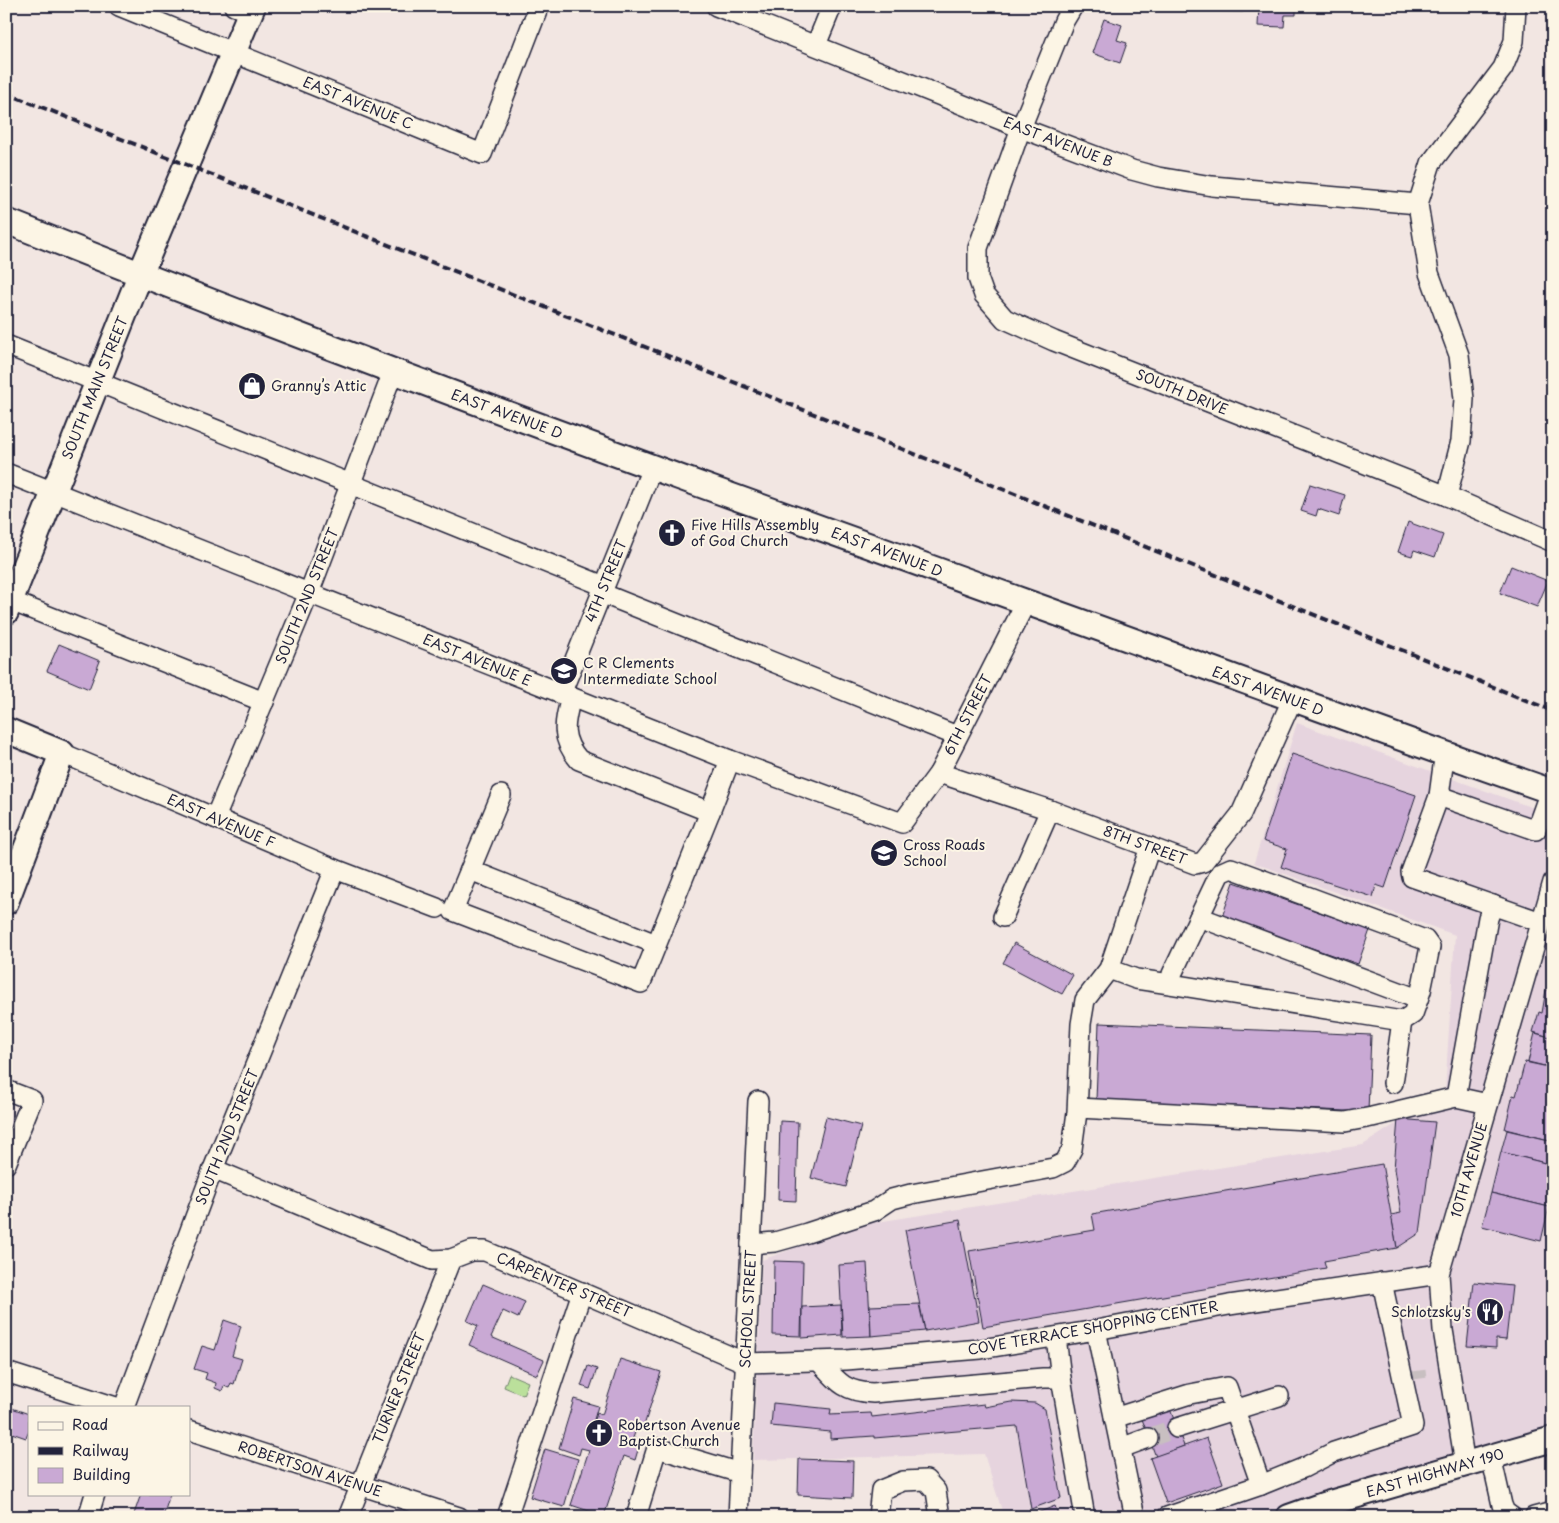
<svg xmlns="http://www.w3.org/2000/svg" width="1559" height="1523" font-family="'Playpen Sans',sans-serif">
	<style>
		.built { fill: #e6d4de }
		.green { fill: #bbe09b; stroke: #6e816b }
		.building { fill: #c9a9d4; stroke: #22223b }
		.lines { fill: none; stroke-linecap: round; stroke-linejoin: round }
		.minor-tunnel { stroke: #c8bfc1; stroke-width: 19; stroke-dasharray: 19 9; stroke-linecap: butt }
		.minor-casing { stroke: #22223b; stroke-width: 22 }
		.major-casing { stroke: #22223b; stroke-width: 28 }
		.minor { stroke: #fcf5e5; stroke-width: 19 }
		.major { stroke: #fcf5e5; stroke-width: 24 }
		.rail { stroke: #22223b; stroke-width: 4; stroke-dasharray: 8 4; stroke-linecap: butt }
		.labels { text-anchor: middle; stroke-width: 4; stroke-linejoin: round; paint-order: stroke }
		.street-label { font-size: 14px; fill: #22223b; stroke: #fcf5e5 }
		.poi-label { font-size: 14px; fill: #22223b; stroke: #fcf5e5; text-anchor: start }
	</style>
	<rect width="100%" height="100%" fill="#f2e6e2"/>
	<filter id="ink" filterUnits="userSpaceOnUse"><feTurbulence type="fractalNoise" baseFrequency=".02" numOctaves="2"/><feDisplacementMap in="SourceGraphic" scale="10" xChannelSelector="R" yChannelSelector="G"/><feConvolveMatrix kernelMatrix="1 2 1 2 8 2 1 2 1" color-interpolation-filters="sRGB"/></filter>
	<g filter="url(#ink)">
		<path class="built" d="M1297,723L1553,815V1428L1258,1517H1004L984,1454L753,1460L762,1260L858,1225L1363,1145L1445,1092L1455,935L1254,863Z"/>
		<path class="green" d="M509,1374L528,1382L523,1395L504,1387Z"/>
		<g class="building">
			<path d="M1201,6H1243V12L1201,11Z"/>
			<path d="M1259,6H1296V15H1285L1284,27L1258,26Z"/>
			<path d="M1104,19L1122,25L1117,40L1127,43L1120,63L1092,53Z"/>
			<path d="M1310,484L1345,495L1339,516L1318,509L1316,516L1301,511Z"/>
			<path d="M1408,522L1443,535L1435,557L1414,550L1412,556L1398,552Z"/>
			<path d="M1511,566L1548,581L1537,607L1500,593Z"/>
			<path d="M59,644L100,661L89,689L47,671Z"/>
			<path d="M1292,754L1416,795L1385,888L1376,885L1373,897L1281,867L1287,849L1263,841Z"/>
			<path d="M1234,882L1370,930L1358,964L1222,917Z"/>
			<path d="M1014,943L1073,975L1062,994L1003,963Z"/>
			<path d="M1553,974V1038L1533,1032L1539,1012L1542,1013L1546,990H1549Z"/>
			<path d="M1099,1023L1371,1035L1368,1112L1096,1100Z"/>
			<path d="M1535,1033L1553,1038V1068L1528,1062Z"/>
			<path d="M1525,1062L1553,1068V1141L1505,1129L1513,1095L1516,1096Z"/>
			<path d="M826,1117L861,1126L846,1187L811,1178Z"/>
			<path d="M1398,1119L1435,1122L1420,1233L1397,1248L1391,1215L1401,1213L1394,1169Z"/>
			<path d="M780,1121L798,1122L796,1201L778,1200Z"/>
			<path d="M1507,1130L1553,1141V1165L1501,1152Z"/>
			<path d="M1501,1152L1553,1165V1194L1549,1207L1491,1193Z"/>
			<path d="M1382,1164L1397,1248L1324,1261L1326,1268L983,1327L969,1251L1095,1230L1092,1214Z"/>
			<path d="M1491,1193L1549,1207L1541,1241L1482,1226Z"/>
			<path d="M960,1220L979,1321L925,1331L905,1230Z"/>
			<path d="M774,1261L803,1262L801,1336L773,1335Z"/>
			<path d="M867,1263L871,1336L843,1337L839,1265Z"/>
			<path d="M1474,1282L1512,1286L1506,1340L1496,1339V1348L1467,1346Z"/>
			<path d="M483,1284L525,1302L518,1318L503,1311L491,1337L544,1360L537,1375L469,1345L478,1326L467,1321Z"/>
			<path d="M919,1304L925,1331L871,1336L870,1306Z"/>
			<path d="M841,1305L842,1335L802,1338V1307Z"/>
			<path d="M224,1320L241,1326L232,1356L242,1359L234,1384L231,1383L229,1388L224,1386L222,1391L215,1388L216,1383L205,1379L207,1373L194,1369L202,1346L215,1350Z"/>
			<path d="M620,1359L661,1372L643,1429L637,1427L633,1438L641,1440L635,1460L624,1456L604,1516L571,1505L589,1450L581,1448L579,1455L559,1448L574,1399L598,1406L593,1423H594L597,1413L602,1415Z"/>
			<path d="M588,1366L597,1369L590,1389L581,1386Z"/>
			<path d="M1011,1402L1035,1403L1045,1409L1061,1498L1031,1509L1017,1426L874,1438V1436L830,1439V1432L771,1426L773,1403L831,1409L830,1415L871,1413L872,1417L984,1404L985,1407Z"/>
			<path d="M6,1406L29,1414V1431L26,1438L6,1431Z"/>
			<path d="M1170,1409L1184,1446L1156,1457L1142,1419Z"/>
			<path d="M1207,1438L1223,1483L1166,1503L1150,1458Z"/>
			<path d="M545,1449L578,1459L564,1507L530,1497Z"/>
			<path d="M799,1459L853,1461L852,1498L798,1495Z"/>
			<path d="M141,1494H170L163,1517H141L134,1514Z"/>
			<path d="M1055,1506L1059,1517H1027Z"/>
		</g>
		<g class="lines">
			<g class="minor-tunnel">
				<path d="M1416,1371L1417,1379"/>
				<path d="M1148,1438L1177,1428"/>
			</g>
			<g class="minor-casing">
				<g id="minor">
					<path d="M119,6L482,154L539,6"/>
					<path d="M234,6L251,12"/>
					<path d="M716,6L1021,128L1132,170L1158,177L1212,186L1418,204"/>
					<path d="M1073,6L1064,21L1021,128L978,248V278L984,295L1005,319L1054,341L1447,496L1553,542"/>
					<path d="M816,45L832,6"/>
					<path d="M6,345L604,586"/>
					<path d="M6,473L730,760L902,823L939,773L1026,602"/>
					<path d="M1447,496L1461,441L1464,399L1459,355L1429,273L1418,204L1431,163L1503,68L1514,41L1516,6"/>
					<path d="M601,593L957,736"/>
					<path d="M6,599L264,702"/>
					<path d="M561,694L652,468"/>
					<path d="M571,697C564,724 560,738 579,760L710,812L730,760"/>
					<path d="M62,753L335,869L437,908"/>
					<path d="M1446,755L1443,766L1439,796L1411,872L1412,877L1541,922"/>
					<path d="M939,773L1050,810L1195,864L1203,862L1241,814L1292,700"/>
					<path d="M501,795L453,911L641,983L710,812"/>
					<path d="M1439,796L1536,830L1550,791"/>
					<path d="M215,818L309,593L393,372"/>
					<path d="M470,870L656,944"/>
					<path d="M1003,917L1050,810"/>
					<path d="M1199,917L1418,999"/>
					<path d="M1109,969L1136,979L1170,984L1402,1021L1413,1014L1421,991L1430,947L1425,940L1231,868L1220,873L1172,974L1170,984"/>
					<path d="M1393,1083L1402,1021"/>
					<path d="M6,1090L32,1100L6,1164"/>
					<path d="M1488,1104L1456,1097L1488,918L1493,905"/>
					<path d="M1078,1108L1345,1122L1372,1117L1456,1097"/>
					<path d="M213,1169L432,1260L451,1259L472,1251H485L746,1363L846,1360L981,1349L1096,1330L1229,1305L1439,1274"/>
					<path d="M751,1244L775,1242L807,1233L874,1211L892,1199L911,1194L1053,1168L1065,1162L1072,1149L1077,1112L1081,1024L1085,1000L1109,969L1150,847"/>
					<path d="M1096,1330L1135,1517"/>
					<path d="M1056,1337L1061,1378"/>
					<path d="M819,1361C837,1381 844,1392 873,1393L1043,1378H1061L1085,1517"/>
					<path d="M6,1372L116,1407"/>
					<path d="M124,1407L213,1169L335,869"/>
					<path d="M1114,1418L1190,1394L1227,1387L1261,1485"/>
					<path d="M1177,1428L1279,1396"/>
					<path d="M189,1430L459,1517"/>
					<path d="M1121,1448L1148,1438"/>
					<path d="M1491,1456L1502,1505L1505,1512L1512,1517"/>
					<path d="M1465,1464L1443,1330L1439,1274L1553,882"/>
					<path d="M88,1517L95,1494"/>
					<path d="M348,1517L451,1259"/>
					<path d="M507,1517L582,1292"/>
					<path d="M636,1517L657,1448L740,1473"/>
					<path d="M738,1517L758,1101"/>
					<path d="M878,1517L881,1490L903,1481L926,1480L936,1491L940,1517"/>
					<path d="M1167,1517L1261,1485L1303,1468L1334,1452L1413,1426L1382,1282"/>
					<path d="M1534,1517L1553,1512"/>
				</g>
			</g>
			<g class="major-casing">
				<g id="major">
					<path d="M6,221C219,306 433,387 649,466C773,512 898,555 1023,601C1200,664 1375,730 1553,792"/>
					<path d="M6,612L140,275L253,6"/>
					<path d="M6,730L62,753L6,902"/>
					<path d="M1289,1517L1323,1505L1553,1439"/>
				</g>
			</g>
			<use href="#minor" class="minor"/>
			<use href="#major" class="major"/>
			<path class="rail" d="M6,93L965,474L1553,711"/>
		</g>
	</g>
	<defs>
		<g id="shop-disc" transform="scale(1.4375)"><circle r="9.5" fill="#22223b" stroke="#fcf5e5"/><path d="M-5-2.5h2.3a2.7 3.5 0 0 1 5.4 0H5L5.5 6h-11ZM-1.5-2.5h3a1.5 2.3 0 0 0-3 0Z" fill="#fff"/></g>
		<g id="church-disc" transform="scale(1.4375)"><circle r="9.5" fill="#22223b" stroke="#fcf5e5"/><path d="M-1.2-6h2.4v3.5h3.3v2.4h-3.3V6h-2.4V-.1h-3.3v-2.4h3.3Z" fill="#fff"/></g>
		<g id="school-disc" transform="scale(1.4375)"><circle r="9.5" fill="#22223b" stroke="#fcf5e5"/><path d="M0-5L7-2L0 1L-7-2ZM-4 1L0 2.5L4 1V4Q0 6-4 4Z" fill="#fff"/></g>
		<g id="restaurant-disc" transform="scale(1.4375)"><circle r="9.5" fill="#22223b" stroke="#fcf5e5"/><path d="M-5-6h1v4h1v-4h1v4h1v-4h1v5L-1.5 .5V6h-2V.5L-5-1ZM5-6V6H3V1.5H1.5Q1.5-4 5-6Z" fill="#fff"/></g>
	</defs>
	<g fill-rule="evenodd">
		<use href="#shop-disc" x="252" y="386"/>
		<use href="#church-disc" x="672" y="533"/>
		<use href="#school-disc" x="564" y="671"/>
		<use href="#school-disc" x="884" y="853"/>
		<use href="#restaurant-disc" x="1490" y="1312"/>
		<use href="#church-disc" x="599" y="1433"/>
	</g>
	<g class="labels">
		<g class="street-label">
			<text transform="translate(358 103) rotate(22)" y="5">EAST AVENUE C</text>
			<text transform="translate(1058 142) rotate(21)" y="5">EAST AVENUE B</text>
			<text transform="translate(95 388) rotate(-68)" y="5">SOUTH MAIN STREET</text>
			<text transform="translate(1182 392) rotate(22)" y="5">SOUTH DRIVE</text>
			<text transform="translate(507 414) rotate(20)" y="5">EAST AVENUE D</text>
			<text transform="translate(887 552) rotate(20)" y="5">EAST AVENUE D</text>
			<text transform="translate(606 581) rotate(-68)" y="5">4TH STREET</text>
			<text transform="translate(307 596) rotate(-68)" y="5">SOUTH 2ND STREET</text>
			<text transform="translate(477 660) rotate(22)" y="5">EAST AVENUE E</text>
			<text transform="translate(1268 691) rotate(20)" y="5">EAST AVENUE D</text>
			<text transform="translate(968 715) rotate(-63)" y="5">6TH STREET</text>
			<text transform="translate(221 821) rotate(23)" y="5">EAST AVENUE F</text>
			<text transform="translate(1145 845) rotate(20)" y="5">8TH STREET</text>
			<text transform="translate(227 1137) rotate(-68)" y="5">SOUTH 2ND STREET</text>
			<text transform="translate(1469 1170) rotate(-74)" y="5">10TH AVENUE</text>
			<text transform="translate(564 1285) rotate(23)" y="5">CARPENTER STREET</text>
			<text transform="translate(748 1309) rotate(-87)" y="5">SCHOOL STREET</text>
			<text transform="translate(1093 1328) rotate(-10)" y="5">COVE TERRACE SHOPPING CENTER</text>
			<text transform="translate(399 1388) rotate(-68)" y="5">TURNER STREET</text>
			<text transform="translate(310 1469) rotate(18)" y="5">ROBERTSON AVENUE</text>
			<text transform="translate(1435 1473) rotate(-16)" y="5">EAST HIGHWAY 190</text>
		</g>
		<g class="poi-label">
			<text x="271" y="391">Granny’s Attic</text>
			<text x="691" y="530">Five Hills Assembly<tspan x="691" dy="16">of God Church</tspan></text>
			<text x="583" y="668">C R Clements<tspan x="583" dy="16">Intermediate School</tspan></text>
			<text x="903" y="850">Cross Roads<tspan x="903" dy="16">School</tspan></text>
			<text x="1471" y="1317" text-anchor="end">Schlotzsky's</text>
			<text x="618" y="1430">Robertson Avenue<tspan x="618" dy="16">Baptist Church</tspan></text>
		</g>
	</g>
	<rect width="1559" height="1523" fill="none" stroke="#fcf5e5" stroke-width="25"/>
	<rect x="12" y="12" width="1534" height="1498" fill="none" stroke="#22223b" stroke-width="2" filter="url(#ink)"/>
	<rect x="28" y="1406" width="162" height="90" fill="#fcf5e5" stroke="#a5a1a1"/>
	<rect x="38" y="1422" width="25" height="8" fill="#fcf5e5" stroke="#a5a1a1"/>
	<text x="72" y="1430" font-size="15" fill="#22223b">Road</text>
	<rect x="38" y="1447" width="25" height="8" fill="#22223b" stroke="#a5a1a1"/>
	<text x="72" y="1456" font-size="15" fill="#22223b">Railway</text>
	<rect x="38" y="1468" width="25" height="15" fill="#c9a9d4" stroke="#a5a1a1"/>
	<text x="72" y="1480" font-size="15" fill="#22223b">Building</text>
</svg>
